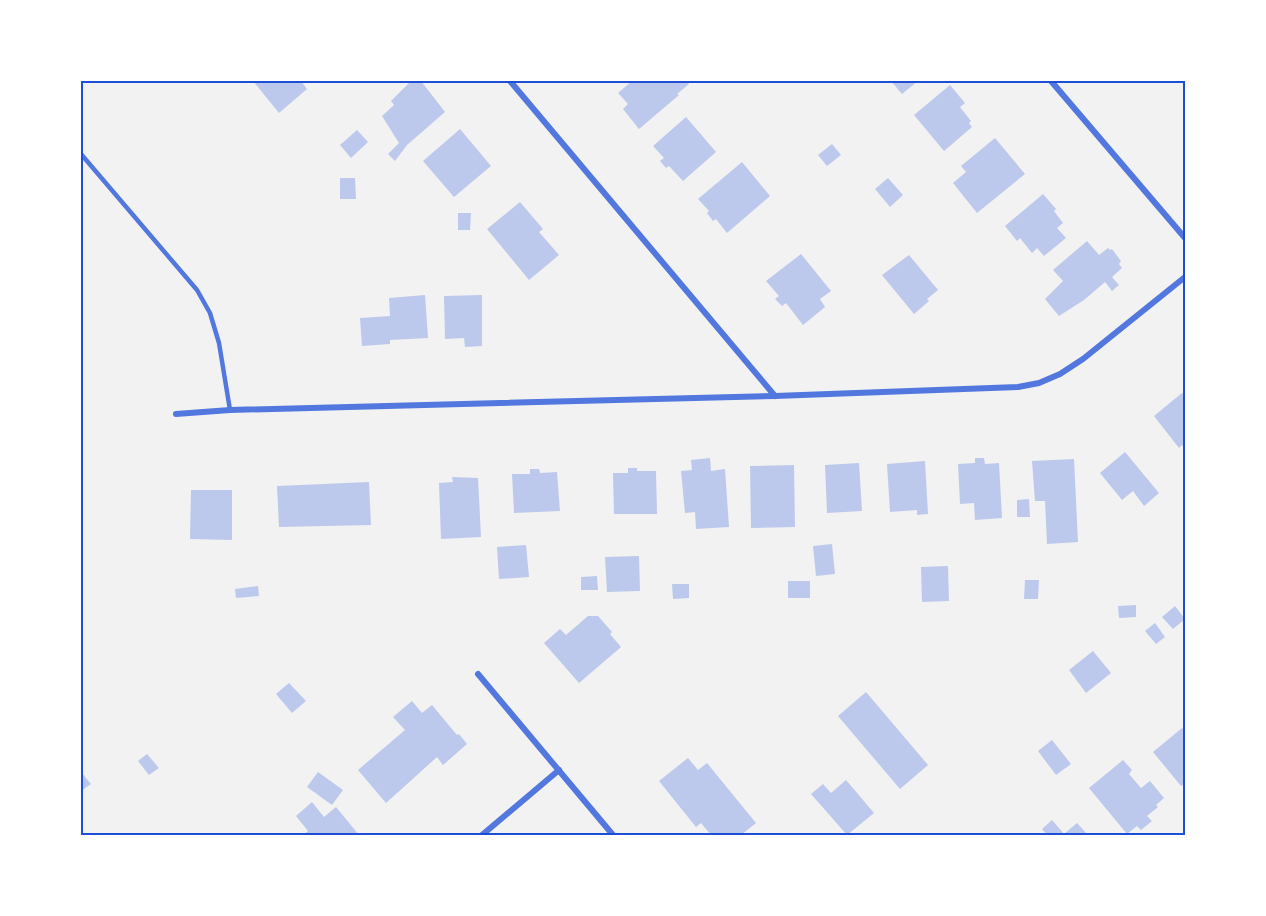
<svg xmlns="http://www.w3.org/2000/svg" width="1266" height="916" font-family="'Alegreya Sans',sans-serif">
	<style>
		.building { fill: #bdc9ec }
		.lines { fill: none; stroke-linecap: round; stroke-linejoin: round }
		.service { stroke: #5277de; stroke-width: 4.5 }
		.minor { stroke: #5277de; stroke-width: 6 }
		.neatline { fill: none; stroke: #1d4ed8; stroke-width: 2 }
	</style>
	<rect width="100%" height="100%" fill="#f2f2f2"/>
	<g class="building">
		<path d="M253,81H301L307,89L279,113Z"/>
		<path d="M411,81H421L445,112L407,145L395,161L388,154L399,143L382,116L394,105L391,101Z"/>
		<path d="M632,81H687L689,84L677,94L679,95L639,129L623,109L628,104L618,93Z"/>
		<path d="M891,81H918L902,94Z"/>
		<path d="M950,85L965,103L960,107L971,121L969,123L972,127L944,151L914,115Z"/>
		<path d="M686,117L716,152L683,181L669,166L666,168L660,161L664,158L653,146Z"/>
		<path d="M460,129L491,166L454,197L423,161Z"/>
		<path d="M357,130L368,142L351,158L340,145Z"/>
		<path d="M995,138L1025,174L977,213L953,183L966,172L961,166Z"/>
		<path d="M832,144L841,155L827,166L818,155Z"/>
		<path d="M742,162L770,196L727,233L716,219L713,221L707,213L709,211L698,199Z"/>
		<path d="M340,178H355L356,199H340Z"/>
		<path d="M888,178L903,195L890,207L875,189Z"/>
		<path d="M1043,194L1056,209L1054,211L1063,223L1057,228L1066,238L1044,256L1037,248L1032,253L1020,238L1017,241L1005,226Z"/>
		<path d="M520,202L543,229L539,232L559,255L529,280L487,229Z"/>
		<path d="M458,213H471L470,230H458Z"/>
		<path d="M1087,241L1099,255L1108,248L1110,250L1112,249L1121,261L1119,264L1122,268L1112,277L1119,285L1112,291L1105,282L1084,300L1059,316L1045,299L1063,281L1053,270Z"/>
		<path d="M801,254L831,291L820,299L825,307L803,325L786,303L782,306L775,299L779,296L766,281Z"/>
		<path d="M909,255L938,290L927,299L929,301L914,314L882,275Z"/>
		<path d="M425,295L428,338L390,340V344L362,346L360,318L390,316L389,298Z"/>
		<path d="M482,295V346L465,347L464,338L445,339L444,296Z"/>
		<path d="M1182,393L1185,396V449L1182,445L1179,448L1154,416Z"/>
		<path d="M1125,452L1159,493L1144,506L1133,491L1122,500L1100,473Z"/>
		<path d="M710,458L711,471L725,469L729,527L696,529L695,512L685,513L681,471L692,470L691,460Z"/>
		<path d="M975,458H984L985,464L999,463L1002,518L975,520L974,503L960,504L958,464L975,463Z"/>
		<path d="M1074,459L1078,542L1047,544L1045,501H1035L1032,461Z"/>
		<path d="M925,461L928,514L917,515V510L890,512L887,464Z"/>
		<path d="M859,463L862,511L827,513L825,465Z"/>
		<path d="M794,465L795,527L751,528L750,466Z"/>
		<path d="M628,468H637V471H656L657,514H614L613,473H628Z"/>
		<path d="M530,469H539L540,473L557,472L560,511L514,513L512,474H530Z"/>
		<path d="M452,477L478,478L481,537L441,539L439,483L453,482Z"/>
		<path d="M369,482L371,525L279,527L277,486Z"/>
		<path d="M191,490H232V540L190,539Z"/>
		<path d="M1029,499L1030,517H1017V500Z"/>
		<path d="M832,544L835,574L816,576L813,546Z"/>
		<path d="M526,545L529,577L499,579L497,547Z"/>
		<path d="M639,556L640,591L607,592L605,557Z"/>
		<path d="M948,566L949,601L922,602L921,567Z"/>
		<path d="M597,576L598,590H581V577Z"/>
		<path d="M1025,580H1039L1038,599H1024Z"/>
		<rect x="788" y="581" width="22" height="17"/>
		<path d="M672,584H689V598L673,599Z"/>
		<path d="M258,586L259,596L236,598L235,589Z"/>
		<path d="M1136,605V617L1119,618L1118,606Z"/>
		<path d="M1175,606L1185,619L1173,629L1162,617Z"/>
		<path d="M588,616H598L612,632L610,634L621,647L579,683L544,643L560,629L566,635Z"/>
		<path d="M1155,623L1165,637L1156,644L1145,631Z"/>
		<path d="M1093,651L1111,673L1086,693L1069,670Z"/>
		<path d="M289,683L306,701L292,713L276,694Z"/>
		<path d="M866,692L928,765L900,789L838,716Z"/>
		<path d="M412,701L422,713L432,705L457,735L459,734L467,744L443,765L437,757L386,803L358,770L405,730L393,717Z"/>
		<path d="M1182,728L1185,731V784L1181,786L1153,752Z"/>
		<path d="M1052,740L1071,764L1056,775L1038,751Z"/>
		<path d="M147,754L159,768L149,775L138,761Z"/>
		<path d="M688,758L698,770L707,763L756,823L741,835H711L701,823L696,827L659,781Z"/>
		<path d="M1123,760L1132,770L1129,774L1141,788L1150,781L1164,798L1156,805L1158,807L1147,816L1152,821L1141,830L1137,826L1127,834L1089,788Z"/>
		<path d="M81,772L91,784L81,791Z"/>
		<path d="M318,772L343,790L332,805L307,787Z"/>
		<path d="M846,780L874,813L847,835L811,794L823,784L831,793Z"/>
		<path d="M312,802L324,817L336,807L359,835H303L308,831L296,816Z"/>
		<path d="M1052,820L1064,834L1077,823L1088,835H1047L1042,829Z"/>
	</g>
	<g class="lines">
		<path class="service" d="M81,154L197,290L210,313L219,343L230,410"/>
		<g class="minor">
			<path d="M510,81L775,396"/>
			<path d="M1051,81L1185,238"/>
			<path d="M176,414L230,410L775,396L1018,387L1039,383L1060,374L1083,359L1185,277"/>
			<path d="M478,674L613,835"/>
			<path d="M482,835L559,770"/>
		</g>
	</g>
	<rect width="1266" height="916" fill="none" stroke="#ffffff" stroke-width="165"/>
	<rect x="82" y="82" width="1102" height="752" class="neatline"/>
</svg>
